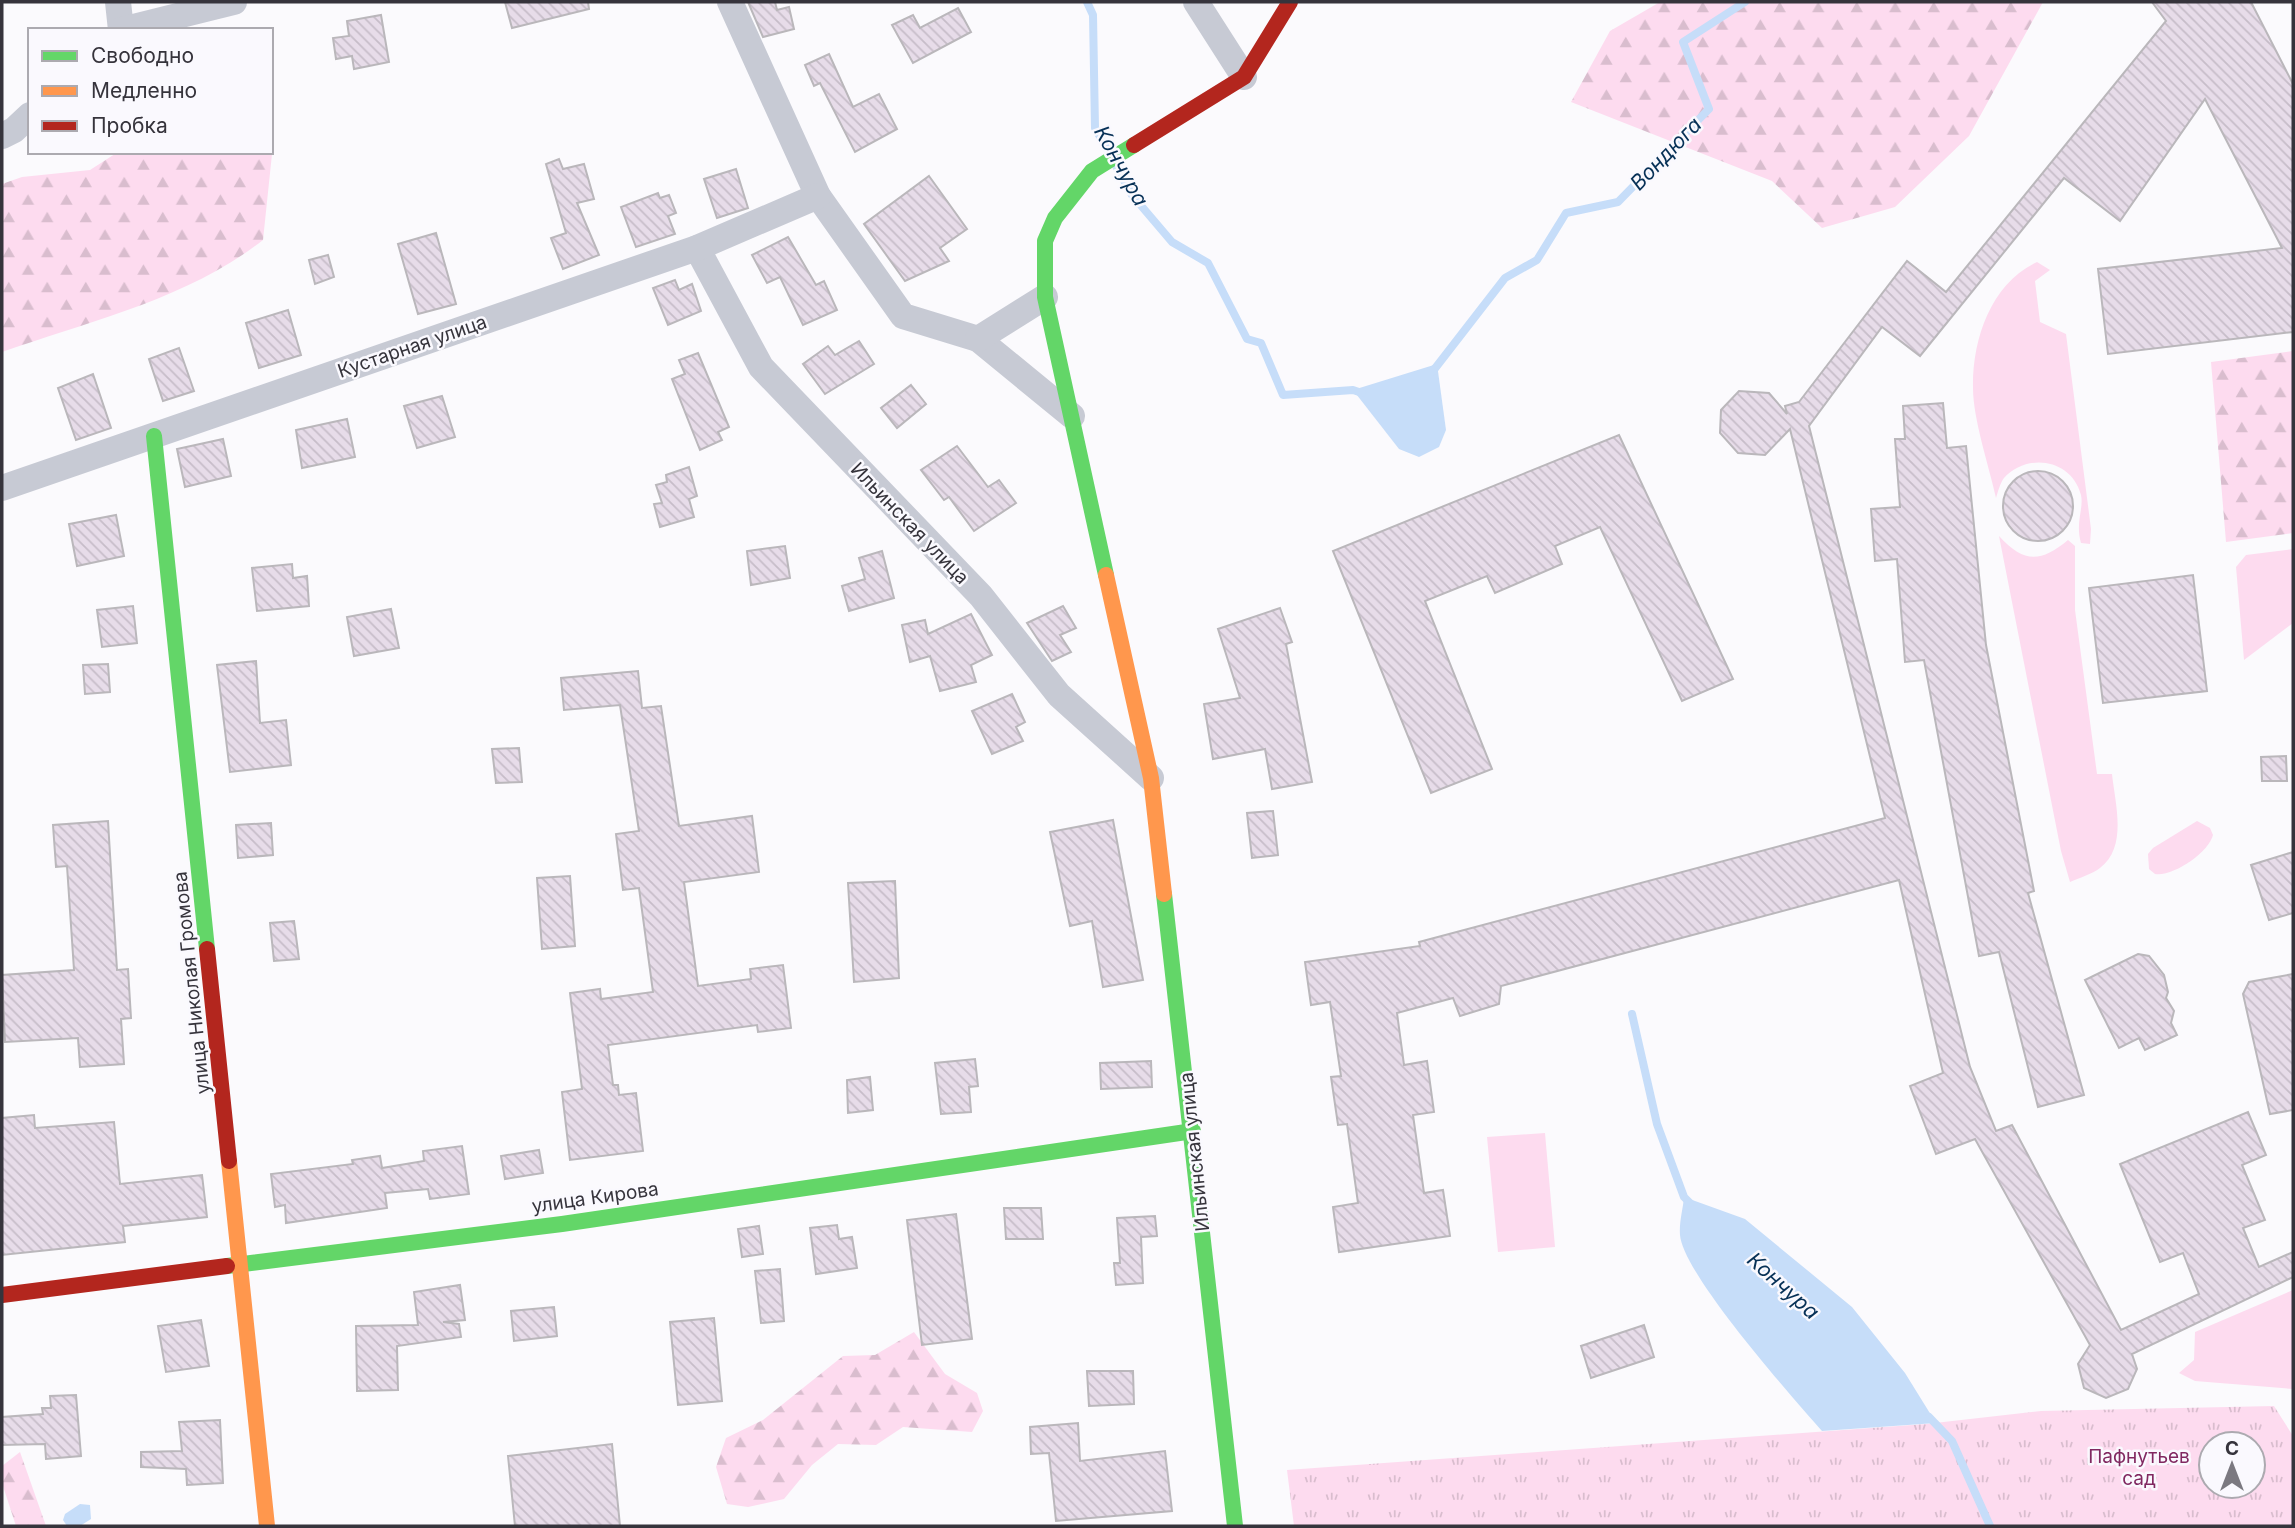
<svg xmlns="http://www.w3.org/2000/svg" width="2295" height="1528" font-family="Inter,sans-serif">
	<style>
		.green { fill: #fddbef }
		.forest { fill: url(#forest-firs) }
		.park { fill: url(#park-tufts); fill-rule: evenodd }
		.water { fill: #c6ddf9 }
		.lines { fill: none; stroke-linecap: round; stroke-linejoin: round }
		.stream { stroke: #c6ddf9; stroke-width: 8 }
		.building { fill: url(#building-back-hatch); stroke: #bab7bb; stroke-width: 2 }
		.street { stroke: #c7cad4; stroke-width: 26 }
		.fast { stroke: #63d668; stroke-width: 16 }
		.slow { stroke: #ff974d; stroke-width: 16 }
		.jam { stroke: #b3261e; stroke-width: 16 }
		.labels { text-anchor: middle; stroke-width: 5; stroke-linejoin: round; paint-order: stroke }
		.street-label { font-size: 19px; fill: #36343c; stroke: #faf9fe }
		.park-label { font-size: 19px; fill: #812961; stroke: #faf9fe }
		.water-label { font-size: 21px; font-style: italic; fill: #073157; stroke: #faf9fe }
	</style>
	<defs>
		<pattern id="forest-firs" width="22" height="20" patternUnits="userSpaceOnUse" patternTransform="scale(1.75)"><rect width="22" height="20" fill="#fddbef"/><path d="M5 1l3.5 6h-7zM16 11l3.5 6h-7z" fill="#d9bdce"/></pattern>
		<pattern id="park-tufts" width="24" height="20" patternUnits="userSpaceOnUse" patternTransform="scale(1.75)"><rect width="24" height="20" fill="#fddbef"/><path d="M3 7l-1-3M5 7V3M7 7l1-3M15 17l-1-3M17 17v-4M19 17l1-3" fill="none" stroke="#d9bdce"/></pattern>
		<pattern id="building-back-hatch" width="6" height="6" patternUnits="userSpaceOnUse" patternTransform="scale(1.75)"><rect width="6" height="6" fill="#e7dce9"/><path d="M-1 5l2 2M0 0l6 6M5-1l2 2" fill="none" stroke="#c7bdc9"/></pattern>
	</defs>
	<rect width="100%" height="100%" fill="#fbfafd"/>
	<g class="green">
		<path d="M2037,262L2050,270L2035,281L2040,322L2066,334L2091,529L2090,544L2081,543C2075,522 2084,509 2081,495C2072,459 2027,452 2004,478C2000,483 1998,492 1996,498C1989,466 1973,419 1973,388C1972,340 1991,283 2037,262Z"/>
		<path d="M1999,536C2024,563 2040,563 2068,540L2075,546V610L2097,774H2112C2115,803 2128,847 2100,868C2092,874 2079,878 2070,882L2061,851Z"/>
		<path d="M2293,549V623L2244,660L2236,567L2246,555Z"/>
		<path d="M2197,821L2210,828L2213,835C2209,852 2173,877 2155,874L2149,869L2148,854L2153,848Z"/>
		<path d="M1545,1133L1555,1247L1498,1252L1487,1137Z"/>
		<path d="M2293,1290V1389L2195,1381L2179,1373L2194,1360L2195,1332Z"/>
	</g>
	<g class="forest">
		<path d="M1660,2H2043L1969,136L1895,207L1822,228L1772,181L1571,102L1610,31Z"/>
		<path d="M274,135L263,240C188,299 90,321 2,352V184L22,177L90,170L118,152H271V136Z"/>
		<path d="M2293,351V533L2226,542L2211,362Z"/>
		<path d="M914,1332L945,1374L977,1393L983,1411L972,1432L903,1427L876,1445L838,1444L812,1465L784,1499L748,1507L727,1504L716,1467L726,1438L763,1420L843,1356L875,1355Z"/>
		<path d="M20,1452L46,1526H16L2,1483V1466Z"/>
	</g>
	<path class="park" d="M2274,1406L2293,1436V1526H1294L1287,1470L1926,1424L2041,1411ZM2211,1444H2253V1486H2211Z"/>
	<g class="water">
		<path d="M1437,364L1446,430L1439,447L1419,457L1399,449L1353,390Z"/>
		<path d="M1684,1197L1745,1219L1852,1307L1905,1373L1936,1423L1822,1431C1792,1397 1683,1274 1680,1235C1679,1222 1683,1209 1684,1197Z"/>
		<path d="M80,1504L90,1505L91,1519L80,1526H67L63,1520L65,1514Z"/>
	</g>
	<g class="lines">
		<g class="stream">
			<path d="M1087,2L1093,15L1095,128L1107,149"/>
			<path d="M1116,166L1132,195L1172,242L1208,263L1247,339L1261,343L1283,395L1353,390L1362,393"/>
			<path d="M1433,371L1505,278L1537,260L1566,213L1618,202L1709,109L1683,42L1745,2"/>
			<path d="M1632,1014L1657,1124L1684,1197L1690,1203"/>
			<path d="M1929,1417L1952,1441L1990,1526"/>
		</g>
	</g>
	<g class="building">
		<path d="M505,2H588L589,9L512,28Z"/>
		<path d="M748,2H775L777,10L789,7L794,29L763,37Z"/>
		<path d="M2152,2H2251L2293,84V332L2108,354L2098,269L2282,248L2205,99L2120,221L2064,178L1920,356L1882,327L1809,426L1970,1067L1996,1131L2012,1125L2121,1330L2199,1294L2183,1253L2160,1262L2120,1164L2248,1112L2266,1155L2242,1165L2265,1220L2243,1228L2259,1267L2293,1252V1277L2132,1354L2137,1369L2128,1389L2106,1398L2084,1388L2078,1364L2090,1345L1975,1139L1936,1154L1910,1086L1943,1073L1899,880L1501,986L1499,1004L1460,1016L1453,998L1397,1013L1404,1065L1427,1061L1434,1112L1413,1115L1424,1193L1443,1190L1450,1236L1339,1252L1333,1207L1358,1203L1347,1124L1338,1125L1331,1077L1341,1076L1330,1002L1311,1005L1305,962L1420,946L1419,942L1885,818L1790,429L1765,455L1738,453L1720,433L1721,410L1739,391L1769,393L1787,414L1785,406L1799,402L1907,261L1946,292L2166,21Z"/>
		<path d="M958,8L971,32L913,63L892,25L913,15L920,28Z"/>
		<path d="M381,15L389,62L354,69L352,56L336,59L333,38L349,36L347,21Z"/>
		<path d="M829,54L853,107L879,94L897,129L855,152L820,83L814,86L805,65Z"/>
		<path d="M559,159L563,169L584,164L594,199L577,203L599,255L563,269L551,238L566,233L546,164Z"/>
		<path d="M736,169L748,208L717,218L704,179Z"/>
		<path d="M929,176L967,229L940,248L949,261L905,281L864,224Z"/>
		<path d="M658,193L660,198L669,195L676,213L668,216L675,234L636,247L621,207Z"/>
		<path d="M436,233L456,304L418,314L398,244Z"/>
		<path d="M788,237L816,285L824,281L837,310L803,325L780,277L767,283L752,255Z"/>
		<path d="M328,255L334,277L315,284L309,260Z"/>
		<path d="M675,280L679,290L692,284L701,311L668,325L653,288Z"/>
		<path d="M288,310L301,355L259,368L246,323Z"/>
		<path d="M859,341L874,364L825,394L803,364L828,346L835,355Z"/>
		<path d="M179,348L194,391L163,401L149,359Z"/>
		<path d="M698,353L729,427L718,432L722,440L700,450L672,379L685,374L679,360Z"/>
		<path d="M93,374L111,428L76,440L58,388Z"/>
		<path d="M911,385L926,404L897,428L881,408Z"/>
		<path d="M442,396L455,437L417,448L404,406Z"/>
		<path d="M1943,403L1947,448L1966,446L1986,645L2034,891L2028,893L2084,1095L2038,1107L1999,952L1979,956L1924,660L1905,662L1897,559L1875,561L1871,509L1900,507L1895,439H1905L1903,406Z"/>
		<path d="M347,419L355,457L302,468L296,430Z"/>
		<path d="M1619,435L1733,679L1682,701L1600,527L1555,546L1562,564L1495,593L1487,576L1425,601L1492,769L1431,793L1333,551Z"/>
		<path d="M223,439L231,476L185,487L177,449Z"/>
		<path d="M957,446L988,487L999,480L1016,503L974,531L949,497L944,500L921,470Z"/>
		<path d="M689,467L697,496L689,499L694,517L660,527L654,504L662,503L656,485L667,482L666,475Z"/>
		<circle cx="2038" cy="506" r="35"/>
		<path d="M116,515L124,556L77,566L69,524Z"/>
		<path d="M785,546L790,578L751,585L747,551Z"/>
		<path d="M882,551L894,598L849,611L842,586L865,579L859,558Z"/>
		<path d="M292,564L293,578L307,576L309,606L257,611L252,568Z"/>
		<path d="M2193,575L2207,691L2103,703L2089,588Z"/>
		<path d="M133,606L137,643L102,647L97,610Z"/>
		<path d="M1063,606L1076,628L1060,635L1071,652L1052,661L1027,623Z"/>
		<path d="M1280,608L1292,642L1286,644L1312,782L1272,789L1265,749L1213,759L1204,704L1240,698L1218,629Z"/>
		<path d="M391,609L399,648L354,656L347,617Z"/>
		<path d="M971,614L992,655L971,665L976,682L940,691L930,656L910,662L902,625L925,620L928,634Z"/>
		<path d="M256,661L260,723L286,720L291,765L230,772L217,665Z"/>
		<path d="M108,664L110,692L85,694L83,665Z"/>
		<path d="M638,671L642,708L661,706L679,826L752,816L759,872L684,882L698,986L751,979L750,969L783,965L791,1028L758,1032L757,1025L608,1045L613,1085H618L619,1095L636,1093L643,1151L570,1160L562,1092L582,1089L570,993L600,989L601,999L653,992L639,888L623,890L616,834L639,831L620,705L564,710L561,678Z"/>
		<path d="M1012,694L1025,722L1016,727L1023,741L992,754L972,711Z"/>
		<path d="M519,748L522,782L496,783L492,749Z"/>
		<path d="M2286,756L2287,781H2262L2261,757Z"/>
		<path d="M1273,811L1278,855L1252,858L1247,813Z"/>
		<path d="M1113,820L1143,980L1103,987L1092,921L1070,926L1050,832Z"/>
		<path d="M108,821L117,970L128,969L131,1018L121,1019L124,1064L80,1067L78,1038L5,1042L2,975L74,970L67,866L56,867L53,825Z"/>
		<path d="M271,823L273,855L238,858L236,825Z"/>
		<path d="M2293,852V913L2269,920L2251,865Z"/>
		<path d="M570,876L575,946L542,949L537,878Z"/>
		<path d="M895,881L899,978L854,982L848,883Z"/>
		<path d="M294,921L299,959L274,961L270,923Z"/>
		<path d="M2138,954L2149,956L2164,975L2168,992L2166,998L2174,1011L2171,1023L2177,1035L2145,1050L2139,1038L2119,1048L2085,980Z"/>
		<path d="M2293,974V1110L2270,1114L2243,994L2249,982Z"/>
		<path d="M975,1059L978,1086L969,1087L971,1112L941,1114L935,1063Z"/>
		<path d="M1151,1061L1152,1087L1101,1089L1100,1063Z"/>
		<path d="M870,1077L873,1110L848,1113L847,1080Z"/>
		<path d="M34,1115L35,1128L114,1122L120,1184L202,1175L207,1217L123,1226L125,1242L2,1255V1118Z"/>
		<path d="M462,1146L469,1194L430,1199L428,1189L385,1193L387,1208L286,1223L285,1205L275,1207L271,1174L353,1164L352,1160L380,1156L382,1168L424,1161L423,1151Z"/>
		<path d="M539,1150L543,1173L505,1179L501,1156Z"/>
		<path d="M1004,1208H1041L1043,1239H1006Z"/>
		<path d="M956,1214L972,1339L922,1345L907,1220Z"/>
		<path d="M1155,1216L1157,1236L1141,1237L1143,1283L1116,1285L1114,1263H1120L1117,1218Z"/>
		<path d="M837,1225L839,1239L852,1237L857,1268L816,1274L810,1228Z"/>
		<path d="M759,1226L763,1254L742,1257L738,1229Z"/>
		<path d="M780,1269L784,1321L761,1323L755,1271Z"/>
		<path d="M460,1285L465,1320L443,1322L459,1324L461,1337L397,1346L398,1390L357,1391L356,1326L418,1325L414,1292Z"/>
		<path d="M554,1307L557,1336L514,1341L511,1311Z"/>
		<path d="M714,1318L722,1401L678,1405L670,1322Z"/>
		<path d="M201,1320L209,1366L166,1372L158,1326Z"/>
		<path d="M1644,1325L1654,1357L1591,1378L1581,1346Z"/>
		<path d="M1087,1371H1133L1134,1404L1089,1406Z"/>
		<path d="M76,1395L81,1456L46,1459L45,1444L2,1445V1417L43,1414L42,1408H51L50,1396Z"/>
		<path d="M220,1420L223,1483L187,1485L186,1469L141,1467V1452L182,1451L179,1422Z"/>
		<path d="M1078,1423L1080,1461L1165,1451L1172,1511L1056,1521L1049,1453L1031,1454L1030,1427Z"/>
		<path d="M612,1444L620,1526H515L508,1456Z"/>
	</g>
	<g class="lines">
		<g class="street">
			<path d="M118,2L121,30"/>
			<path d="M730,2L818,196L903,316L978,339L1072,416"/>
			<path d="M1196,2L1244,77"/>
			<path d="M121,30L234,2"/>
			<path d="M2,136L14,130L30,115"/>
			<path d="M697,248L761,367L981,596L1059,695L1151,778"/>
			<path d="M978,339L1045,297"/>
			<path d="M2,488L697,248L818,196"/>
		</g>
		<g class="fast">
			<path d="M154,436L207,949"/>
			<path d="M1106,575L1045,297V241L1055,218L1092,171L1134,145"/>
			<path d="M1164,894L1235,1526"/>
			<path d="M227,1266L562,1224L1193,1131"/>
		</g>
		<g class="slow">
			<path d="M1106,575L1151,778L1164,894"/>
			<path d="M229,1161L267,1526"/>
		</g>
		<g class="jam">
			<path d="M1134,145L1244,77L1290,2"/>
			<path d="M207,949L229,1161"/>
			<path d="M2,1295L227,1266"/>
		</g>
	</g>
	<g class="labels">
		<g class="street-label">
			<text transform="translate(412 346) rotate(-19)" y="7">Кустарная улица</text>
			<text transform="translate(910 523) rotate(46)" y="7">Ильинская улица</text>
			<text transform="translate(191 983) rotate(-96)" y="7">улица Николая Громова</text>
			<text transform="translate(1194 1152) rotate(-96)" y="7">Ильинская улица</text>
			<text transform="translate(595 1197) rotate(-8)" y="7">улица Кирова</text>
		</g>
		<g class="park-label">
			<text x="2139" y="1463">Пафнутьев<tspan x="2139" dy="22">сад</tspan></text>
		</g>
		<g class="water-label">
			<text transform="translate(1666 154) rotate(-46)" y="7">Вондюга</text>
			<text transform="translate(1121 166) rotate(61)" y="7">Кончура</text>
			<text transform="translate(1783 1286) rotate(42)" y="7">Кончура</text>
		</g>
	</g>
	<rect width="2295" height="1528" fill="none" stroke="#36343c" stroke-width="7"/>
	<rect x="28" y="28" width="245" height="126" fill="#faf9fe" stroke="#acaab0" stroke-width="2"/>
	<rect x="42" y="51" width="35" height="10" fill="#63d668" stroke="#acaab0" stroke-width="2"/>
	<text x="91" y="63" font-size="21" fill="#36343c">Свободно</text>
	<rect x="42" y="86" width="35" height="10" fill="#ff974d" stroke="#acaab0" stroke-width="2"/>
	<text x="91" y="98" font-size="21" fill="#36343c">Медленно</text>
	<rect x="42" y="121" width="35" height="10" fill="#b3261e" stroke="#acaab0" stroke-width="2"/>
	<text x="91" y="133" font-size="21" fill="#36343c">Пробка</text>
	<g transform="translate(2232 1465)"><circle r="33" fill="#faf9fe" stroke="#acaab0" stroke-width="2"/>
	<path d="M0-5L12 26L0 18L-12 26Z" fill="#7b7980"/>
	<text y="-10" font-size="19" font-weight="bold" text-anchor="middle" fill="#36343c">С</text>
	</g>
</svg>
